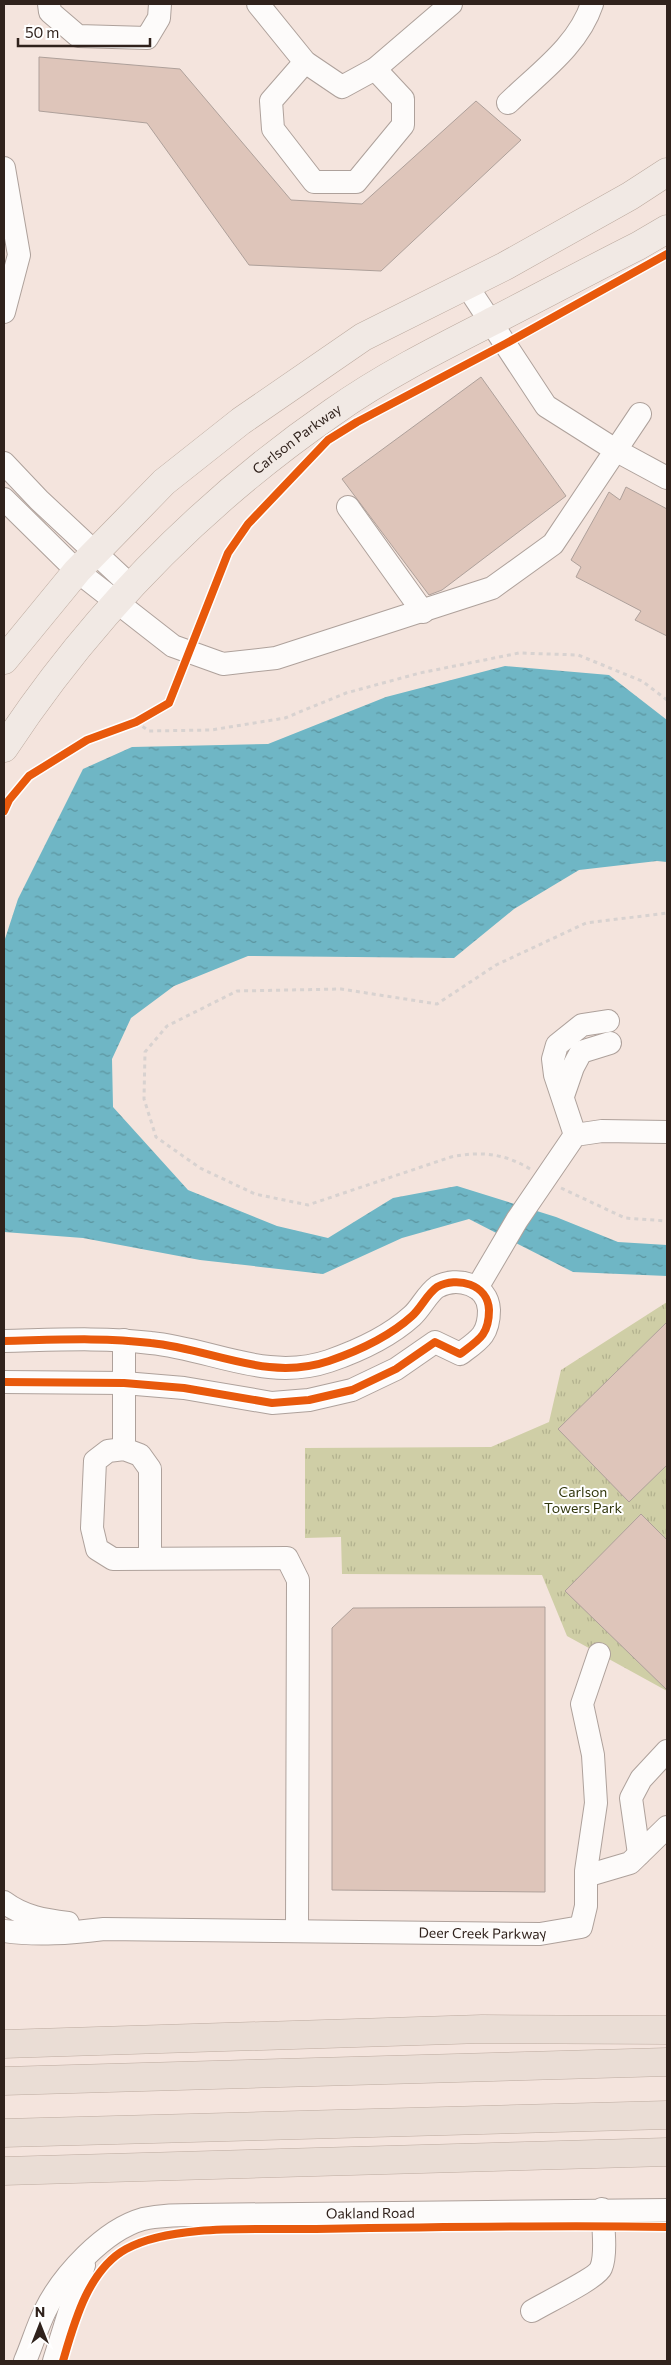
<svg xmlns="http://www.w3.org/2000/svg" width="671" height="2365" font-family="Commissioner,sans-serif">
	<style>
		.grass { fill: url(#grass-tufts) }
		.water { fill: url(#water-ripples) }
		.building { fill: #dec5ba; stroke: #aea09a }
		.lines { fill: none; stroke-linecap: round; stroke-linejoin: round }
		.minor-casing { stroke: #aea19b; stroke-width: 24 }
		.major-casing { stroke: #bcaa9f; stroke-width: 29 }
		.highway-casing { stroke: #bcaa9f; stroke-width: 29 }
		.path { stroke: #d8d2d0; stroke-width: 3; stroke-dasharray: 4 4; stroke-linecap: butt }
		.minor { stroke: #fdfbfa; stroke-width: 22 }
		.major { stroke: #f1e9e4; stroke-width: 28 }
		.highway { stroke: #eaddd5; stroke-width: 28 }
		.cycleway-casing { stroke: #fff; stroke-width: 11 }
		.cycleway { stroke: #e8590c; stroke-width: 8 }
		.labels { text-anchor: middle; stroke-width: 4; stroke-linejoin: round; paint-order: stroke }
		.street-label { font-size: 14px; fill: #30221c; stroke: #fff }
		.park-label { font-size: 14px; fill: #31370c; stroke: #fff }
	</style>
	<defs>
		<pattern id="grass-tufts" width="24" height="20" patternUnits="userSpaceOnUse" patternTransform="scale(1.25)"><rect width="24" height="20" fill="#cfcea6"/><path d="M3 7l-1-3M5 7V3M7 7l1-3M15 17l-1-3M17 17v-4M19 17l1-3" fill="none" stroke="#b2b18e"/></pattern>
		<pattern id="water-ripples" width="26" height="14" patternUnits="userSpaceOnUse" patternTransform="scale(1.25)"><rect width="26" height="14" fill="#6fb6c5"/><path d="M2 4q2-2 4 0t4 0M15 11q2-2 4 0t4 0" fill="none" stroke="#5c949f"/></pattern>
	</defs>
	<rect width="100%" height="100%" fill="#f4e4dd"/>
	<path class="grass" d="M667,1302V1691L567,1636L542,1575L342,1574L341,1537L305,1538V1448L491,1447L549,1422L561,1370Z"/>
	<path class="water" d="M505,666L609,675L667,720V862L657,861L579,870L514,909L454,958L248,956L174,986L131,1018L112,1059L113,1107L188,1190L277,1226L328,1238L393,1198L457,1186L556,1217L618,1242L667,1245V1276L573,1272L469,1219L402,1238L323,1274L200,1260L83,1238L4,1232V942L18,899L83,769L132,747L268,744L386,697Z"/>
	<g class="building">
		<path d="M39,57L180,69L291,200L362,204L476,101L521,140L381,271L249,265L147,123L39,111Z"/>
		<path d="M481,377L566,496L442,590L429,595L342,479Z"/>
		<path d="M626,487L667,509V636L635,620L641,611L576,577L581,567L571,560L609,492L620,500Z"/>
		<path d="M667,1322V1465L629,1502L558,1429Z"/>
		<path d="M641,1514L667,1540V1690L565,1591Z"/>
		<path d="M545,1607V1892L332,1890V1628L353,1608Z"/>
	</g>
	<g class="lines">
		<g class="minor-casing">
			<g id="minor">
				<path d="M49,4L50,12L78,36L147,38L159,18L160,4"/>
				<path d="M258,4L305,62L342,87L375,69L451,4"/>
				<path d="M305,62L271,101L273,129L314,182H356L403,125V99L375,69"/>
				<path d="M508,103C539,73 578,46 592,4"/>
				<path d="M4,168L19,255L4,312"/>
				<path d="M467,286L546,406L617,451L667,478"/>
				<path d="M4,463L39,500L131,586"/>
				<path d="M4,499L77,571L173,646L223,664L276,658L492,588L553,544L640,414"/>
				<path d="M348,507L423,612"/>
				<path d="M563,1096L573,1067L581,1052L610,1043"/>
				<path d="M575,1135L555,1075L553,1059L557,1045L582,1025L608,1021"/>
				<path d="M477,1288L517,1220L575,1135L602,1131L667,1132"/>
				<path d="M124,1340V1449"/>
				<path d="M4,1341C53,1340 102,1337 151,1343C212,1349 267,1382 329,1361C358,1351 390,1336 412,1316C421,1308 427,1294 437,1287C457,1276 488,1284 489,1310C489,1335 479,1340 460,1354L435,1342L396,1369L352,1390L309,1400L272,1403L184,1388L124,1383L4,1382"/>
				<path d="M150,1559V1469L140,1455L124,1449L108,1451L95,1461L92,1528L97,1549L113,1559L287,1558L298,1580L297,1931"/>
				<path d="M639,1854L631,1798L641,1779L667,1751"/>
				<path d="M586,1876L630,1863L667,1827"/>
				<path d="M4,1902C24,1917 45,1920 68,1923"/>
				<path id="s1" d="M4,1931C38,1936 70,1933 104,1929L540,1934L581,1927L586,1906V1871L596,1803L593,1755L582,1704L599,1654"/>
				<path d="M532,2311C545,2303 597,2278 601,2268C607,2254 603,2224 602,2209"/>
				<path id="s2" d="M25,2361C32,2345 37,2327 45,2311C62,2276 104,2230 143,2219C161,2215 178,2215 196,2215L667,2210"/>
				<path d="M54,2361L84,2265"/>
			</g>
		</g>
		<g class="major-casing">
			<g id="major">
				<path d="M4,660L77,571L127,520L164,482L241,421L363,337L505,266L630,196L667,172"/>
				<path id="s3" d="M4,748C91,616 203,502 333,412C384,376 440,348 495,320C542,296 590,270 638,246L667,229"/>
			</g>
		</g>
		<g class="highway-casing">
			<g id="highway">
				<path d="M4,2044L482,2029L667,2030"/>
				<path d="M4,2081L667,2062"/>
				<path d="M4,2133L667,2115"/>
				<path d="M4,2171L667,2152"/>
			</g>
		</g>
		<g class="path">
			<path d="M136,722L149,731L211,730L285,718L346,693L420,673L519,653L578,655L642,681L667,700"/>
			<path d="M530,1169C504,1153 480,1151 451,1157L308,1205L255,1194L200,1168L156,1137L144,1099L145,1052L167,1026L237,991L341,989L437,1004L496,965L586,923L667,913"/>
			<path d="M561,1188L625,1218L667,1221"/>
		</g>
		<use href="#minor" class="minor"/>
		<use href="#major" class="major"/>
		<use href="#highway" class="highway"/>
		<g class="cycleway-casing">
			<g id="cycleway">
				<path d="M4,811L9,800L29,776L87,740L136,722L169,703L228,553L248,524L328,440L357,422L505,344L667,254"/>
				<path d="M4,1341C53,1340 102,1337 151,1343C212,1349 267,1382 329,1361C358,1351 390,1336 412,1316C421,1308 427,1294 437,1287C457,1276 488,1284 489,1310C489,1335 479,1340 460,1354L435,1342L396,1369L352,1390L309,1400L272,1403L184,1388L124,1383L4,1382"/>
				<path d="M63,2361C74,2323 88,2270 126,2249C173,2223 262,2230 316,2229C433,2227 550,2225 667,2227"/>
			</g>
		</g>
		<use href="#cycleway" class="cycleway"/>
	</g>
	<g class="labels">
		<g class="street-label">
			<text dy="5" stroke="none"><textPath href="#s3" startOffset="428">Carlson Parkway</textPath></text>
			<text dy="5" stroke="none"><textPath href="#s1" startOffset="479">Deer Creek Parkway</textPath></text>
			<text dy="5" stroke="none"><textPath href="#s2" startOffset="419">Oakland Road</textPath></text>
		</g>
		<g class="park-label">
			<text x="583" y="1497">Carlson<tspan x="583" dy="16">Towers Park</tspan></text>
		</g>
	</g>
	<rect width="671" height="2365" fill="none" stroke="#30221c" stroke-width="10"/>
	<g transform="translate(40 2325)" stroke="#ffffff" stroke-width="4" paint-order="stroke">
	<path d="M0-4L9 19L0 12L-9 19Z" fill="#30221c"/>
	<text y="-8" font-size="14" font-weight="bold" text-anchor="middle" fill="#30221c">N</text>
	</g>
	<path d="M18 38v8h132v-8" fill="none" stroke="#30221c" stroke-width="2.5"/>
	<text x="25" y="38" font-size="15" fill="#30221c" stroke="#ffffff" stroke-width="4" paint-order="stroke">50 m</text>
</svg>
